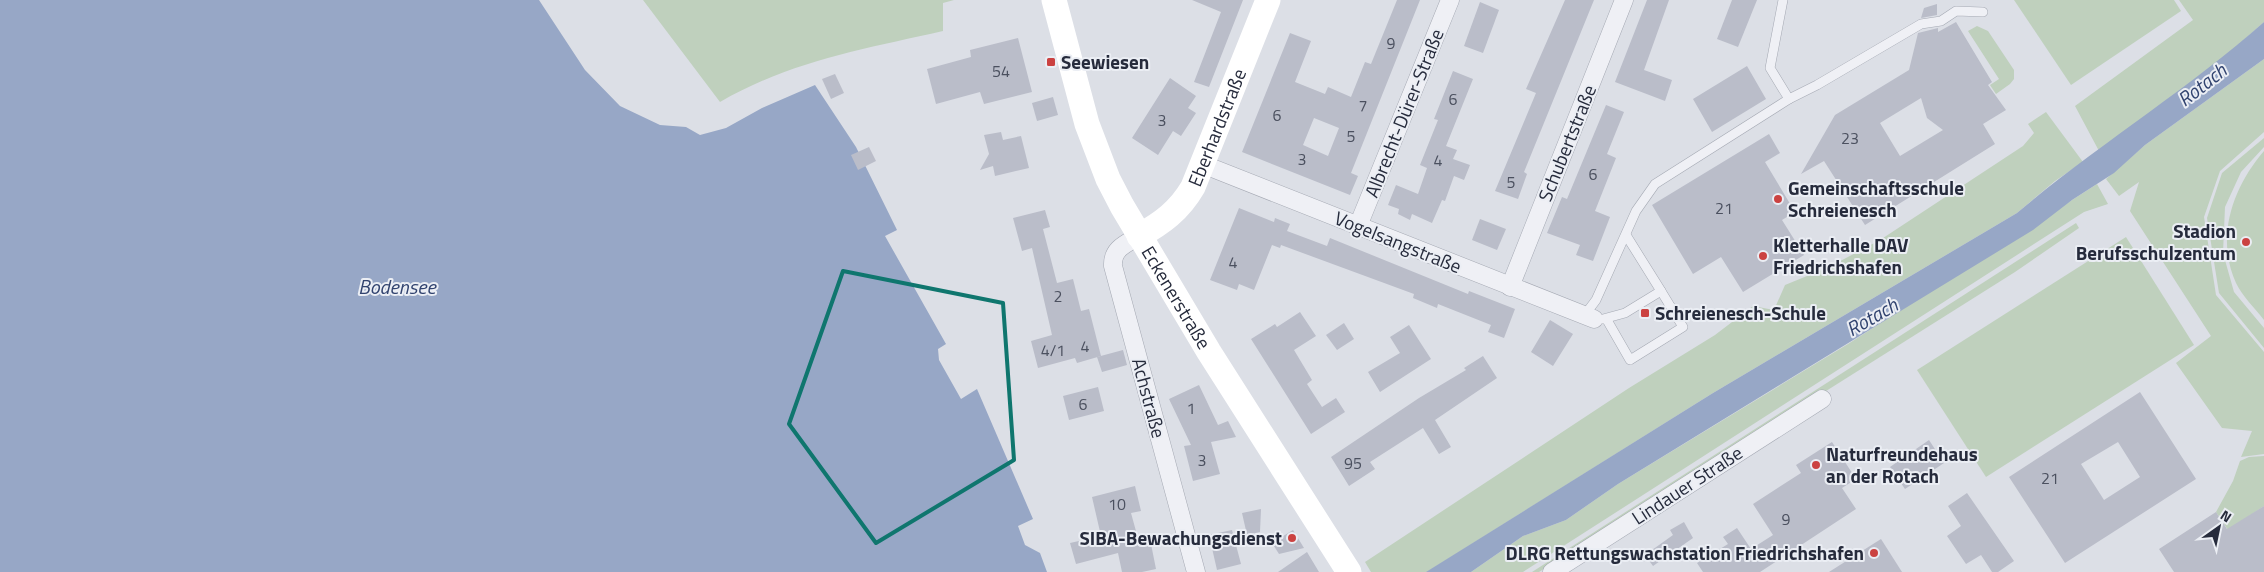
<svg xmlns="http://www.w3.org/2000/svg" width="2264" height="572" font-family="'Titillium Web',sans-serif">
	<style>
		.green { fill: #bfd0bd }
		.water { fill: #97a7c6 }
		.building { fill: #babdc9; fill-rule: evenodd }
		.lines { fill: none; stroke-linecap: round; stroke-linejoin: round }
		.lane-casing { stroke: #a5a9b3; stroke-width: 10 }
		.street-casing { stroke: #a5a9b3; stroke-width: 19 }
		.lane { stroke: #eff0f5; stroke-width: 9 }
		.street { stroke: #eff0f5; stroke-width: 18 }
		.secondary { stroke: #fff; stroke-width: 25 }
		.marked { fill: none; stroke: #0f766e; stroke-width: 4; stroke-linejoin: round }
		.poi-dot { fill: #cb4241; stroke: #ebeef4; stroke-width: 2 }
		.labels { text-anchor: middle; stroke-width: 4; stroke-linejoin: round; paint-order: stroke }
		.number-label { font-size: 16px; fill: #4b505f }
		.poi-label { font-size: 19px; font-weight: bold; fill: #262b3c; stroke: #ebeef4; text-anchor: start }
		.street-label { font-size: 19px; fill: #262b3c; stroke: #ebeef4 }
		.water-label { font-size: 20px; font-style: italic; fill: #31436f; stroke: #ebeef4 }
	</style>
	<rect width="100%" height="100%" fill="#dcdfe6"/>
	<g class="green">
		<path d="M643,0H954L943,3V31C864,49 791,61 720,102Z"/>
		<path d="M2014,0H2174L2181,11L2071,85Z"/>
		<path d="M2179,0H2264V22L2228,54L2099,151L2075,106L2193,20Z"/>
		<path d="M1977,26L1988,31L2014,70V79L2010,84L1996,94L1990,85L1999,79L1968,31Z"/>
		<path d="M2264,59V132L2220,171L2204,217L2216,295L2264,352V454L2241,457L2252,431L2222,428L2176,363L2211,336L2130,211L2139,182L2119,196L2106,179L2145,145Z"/>
		<path d="M2046,112L2083,162L2055,181L2017,213L1713,393L1427,572H1371L1365,562L1629,388L1715,335L1753,306L1774,310L1785,285L1829,267L1880,240L2023,146L2034,133L2028,124Z"/>
		<path d="M2264,138V147L2241,172L2225,207L2223,253L2234,292L2264,328V348L2219,293L2207,218L2222,173Z"/>
		<path d="M2264,151V320C2255,308 2242,296 2236,283C2215,237 2233,187 2264,151Z"/>
		<path d="M2097,184L2108,204L2084,212L1523,572H1471L1523,536L1566,520L1618,484L1848,344Z"/>
		<path d="M2076,223L2079,228L2015,272L1539,572H1532Z"/>
		<path d="M2126,237L2194,345L1986,477L1917,370Z"/>
		<path d="M2264,456V506L2243,520L2240,548L2216,512L2233,481L2240,461L2249,457Z"/>
	</g>
	<g class="water">
		<path d="M0,0H539L585,70L620,106L660,125L686,127L700,135L726,128L762,108L815,85L856,147L897,230L885,236L946,344L938,349L939,360L961,399L977,389L1033,519L1018,526L1025,545L1040,553L1047,572H0Z"/>
		<path d="M2264,22V59L2145,145L2114,173L2072,200L2033,230L1618,484L1566,520L1523,536L1471,572H1426L1713,393L2017,213C2096,146 2186,91 2264,22Z"/>
	</g>
	<g class="building">
		<path d="M1192,0H1243L1209,87L1194,82L1221,12Z"/>
		<path d="M1397,0H1420L1351,173L1358,176L1350,195L1242,152L1290,33L1311,41L1295,82L1325,94L1328,87L1351,97L1365,62L1371,64ZM1314,118L1339,128L1328,156L1303,145Z"/>
		<path d="M1565,0H1594L1524,172L1527,174L1518,199L1495,191L1536,93L1526,89Z"/>
		<path d="M1647,0H1669L1644,70L1672,80L1665,101L1615,82Z"/>
		<path d="M1732,0H1757L1738,47L1717,39Z"/>
		<path d="M1480,2L1499,10L1483,53L1464,46Z"/>
		<path d="M1937,4V15L1921,18L1924,8Z"/>
		<path d="M1956,22L1992,82L1988,85L2006,110L1983,124L1995,144L1865,225L1824,161L1801,174L1835,115L1909,70L1918,33L1938,28V32ZM1921,98L1927,118L1943,130L1900,156L1880,123Z"/>
		<path d="M1018,38L1032,92L984,104L980,92L936,104L927,69L971,57L970,50Z"/>
		<path d="M1747,66L1766,99L1712,132L1693,99Z"/>
		<path d="M1453,71L1473,79L1446,146L1457,150L1453,159L1470,165L1464,180L1454,176L1445,201L1442,200L1432,223L1412,214L1410,220L1398,214L1399,209L1388,205L1396,185L1418,194L1427,168L1420,165L1438,120L1434,119Z"/>
		<path d="M835,74L844,93L831,99L822,79Z"/>
		<path d="M1170,78L1196,96L1188,108L1196,113L1181,136L1173,131L1158,155L1132,138Z"/>
		<path d="M1053,97L1058,115L1037,121L1032,103Z"/>
		<path d="M1606,105L1624,112L1607,154L1616,158L1595,211L1610,217L1593,261L1576,255L1580,245L1547,233L1562,197L1567,199Z"/>
		<path d="M1001,132L1003,140L1021,136L1029,168L995,176L993,166L980,170L989,154L984,135Z"/>
		<path d="M1769,134L1780,153L1765,162L1795,212L1782,220L1804,255L1743,292L1721,257L1693,274L1652,205Z"/>
		<path d="M869,147L876,161L858,170L851,155Z"/>
		<path d="M1239,208L1274,222L1275,218L1290,224L1287,231L1327,246L1330,238L1468,294L1469,291L1515,309L1504,338L1488,332L1491,325L1438,304L1437,308L1413,298L1414,294L1281,245L1280,248L1272,245L1254,290L1239,284L1237,290L1210,280Z"/>
		<path d="M1045,210L1050,227L1043,229L1057,283L1073,279L1081,311L1089,309L1101,356L1077,363L1075,358L1038,368L1031,341L1052,335L1032,248L1022,251L1013,218Z"/>
		<path d="M1480,219L1506,229L1497,250L1472,240Z"/>
		<path d="M1300,312L1316,336L1294,350L1312,380L1307,384L1322,407L1336,398L1345,412L1311,434L1251,339L1275,324L1277,327Z"/>
		<path d="M1550,320L1573,334L1553,366L1531,352Z"/>
		<path d="M1344,323L1354,339L1337,350L1326,335Z"/>
		<path d="M1409,325L1431,359L1380,392L1368,372L1400,353L1390,337Z"/>
		<path d="M1123,350L1127,365L1102,372L1097,357Z"/>
		<path d="M1483,356L1497,378L1435,420L1451,447L1439,454L1423,428L1370,462L1375,469L1349,486L1331,457L1419,398L1466,370L1464,368Z"/>
		<path d="M1199,385L1218,425L1228,421L1236,437L1211,442L1220,474L1193,481L1184,446L1191,445L1169,399Z"/>
		<path d="M1098,387L1104,411L1069,420L1063,396Z"/>
		<path d="M2140,392L2196,479L2065,563L2009,477ZM2118,442L2140,477L2104,500L2081,464Z"/>
		<path d="M1929,440L1944,463L1905,489L1890,467Z"/>
		<path d="M1832,442L1856,479L1842,488L1856,509L1760,572H1703L1697,563L1728,544L1723,537L1737,528L1751,549L1773,535L1753,504L1801,473L1796,465Z"/>
		<path d="M1135,486L1141,511L1131,513L1139,542L1150,539L1156,569L1142,572H1122L1118,553L1076,564L1070,543L1101,536L1092,497Z"/>
		<path d="M1967,493L2014,561L1998,572H1992L1981,555L1966,564L1947,536L1961,526L1948,506Z"/>
		<path d="M2264,506V572H2174L2159,549L2216,512L2227,529Z"/>
		<path d="M1261,509L1260,532L1247,535L1242,513Z"/>
		<path d="M1684,522L1693,538L1653,566L1645,555L1673,535L1670,530Z"/>
		<path d="M1232,530L1241,564L1217,570L1209,535Z"/>
		<path d="M1293,530L1304,548L1279,554L1272,543Z"/>
		<path d="M1881,539L1902,572H1829Z"/>
		<path d="M1307,552L1319,572H1278Z"/>
	</g>
	<g class="lines">
		<g class="lane-casing">
			<g id="lane">
				<path d="M1789,99L1817,85L1921,24L1941,21L1956,11L1983,12"/>
				<path d="M1584,316L1596,300L1636,211L1655,184L1789,99L1770,68L1783,0"/>
				<path d="M1603,319L1625,313L1661,291L1626,235"/>
				<path d="M1607,320L1630,360L1683,327L1661,291"/>
			</g>
		</g>
		<g class="street-casing">
			<g id="street">
				<path d="M1202,164L1594,319"/>
				<path d="M1358,226L1450,0"/>
				<path d="M1139,236C1125,244 1112,249 1113,266L1196,572"/>
				<path d="M1510,287L1624,0"/>
				<path d="M1552,572L1822,399"/>
			</g>
		</g>
		<use href="#lane" class="lane"/>
		<use href="#street" class="street"/>
		<g class="secondary">
			<path id="s1" d="M1054,0L1087,124L1108,179L1122,206L1209,352L1349,572"/>
			<path id="s2" d="M1139,236C1162,223 1179,211 1193,187L1268,0"/>
		</g>
	</g>
	<path class="marked" d="M843,271L1003,303L1014,460L876,543L789,424Z"/>
	<g class="poi-dot">
		<rect x="1046" y="57" width="10" height="10" rx="2.5"/>
		<circle cx="1778" cy="199" r="5"/>
		<circle cx="2246" cy="242" r="5"/>
		<circle cx="1763" cy="256" r="5"/>
		<rect x="1640" y="308" width="10" height="10" rx="2.5"/>
		<circle cx="1816" cy="465" r="5"/>
		<circle cx="1292" cy="538" r="5"/>
		<circle cx="1874" cy="553" r="5"/>
	</g>
	<g class="labels">
		<g class="number-label">
			<text x="1391" y="49">9</text>
			<text x="1001" y="77">54</text>
			<text x="1453" y="105">6</text>
			<text x="1363" y="111">7</text>
			<text x="1277" y="121">6</text>
			<text x="1162" y="126">3</text>
			<text x="1351" y="142">5</text>
			<text x="1850" y="144">23</text>
			<text x="1302" y="165">3</text>
			<text x="1438" y="166">4</text>
			<text x="1593" y="180">6</text>
			<text x="1511" y="188">5</text>
			<text x="1724" y="214">21</text>
			<text x="1233" y="268">4</text>
			<text x="1058" y="302">2</text>
			<text x="1085" y="352">4</text>
			<text x="1053" y="356">4/1</text>
			<text x="1083" y="410">6</text>
			<text x="1191" y="414">1</text>
			<text x="1202" y="466">3</text>
			<text x="1353" y="469">95</text>
			<text x="2050" y="484">21</text>
			<text x="1117" y="510">10</text>
			<text x="1786" y="525">9</text>
		</g>
		<g class="poi-label">
			<text x="1061" y="69">Seewiesen</text>
			<text x="1788" y="195">Gemeinschaftsschule<tspan x="1788" dy="22">Schreienesch</tspan></text>
			<text x="2236" y="238" text-anchor="end">Stadion<tspan x="2236" dy="22">Berufsschulzentum</tspan></text>
			<text x="1773" y="252">Kletterhalle DAV<tspan x="1773" dy="22">Friedrichshafen</tspan></text>
			<text x="1655" y="320">Schreienesch-Schule</text>
			<text x="1826" y="461">Naturfreundehaus<tspan x="1826" dy="22">an der Rotach</tspan></text>
			<text x="1282" y="545" text-anchor="end">SIBA-Bewachungsdienst</text>
			<text x="1864" y="560" text-anchor="end">DLRG Rettungswachstation Friedrichshafen</text>
		</g>
		<g class="street-label">
			<text transform="translate(1404 113) rotate(-68)" y="7">Albrecht-Dürer-Straße</text>
			<text dy="7" stroke="none"><textPath href="#s2" startOffset="138">Eberhardstraße</textPath></text>
			<text transform="translate(1567 143) rotate(-68)" y="7">Schubertstraße</text>
			<text transform="translate(1398 242) rotate(22)" y="7">Vogelsangstraße</text>
			<text dy="7" stroke="none"><textPath href="#s1" startOffset="324">Eckenerstraße</textPath></text>
			<text transform="translate(1149 398) rotate(75)" y="7">Achstraße</text>
			<text transform="translate(1687 485) rotate(-33)" y="7">Lindauer Straße</text>
		</g>
		<g class="water-label">
			<text transform="translate(2202 85) rotate(-38)" y="7">Rotach</text>
			<text x="397" y="294">Bodensee</text>
			<text transform="translate(1872 317) rotate(-30)" y="7">Rotach</text>
		</g>
	</g>
	<g transform="translate(2219 527) rotate(33)" stroke="#ebeef4" stroke-width="4" paint-order="stroke">
	<path d="M0-4L9 19L0 12L-9 19Z" fill="#262b3c"/>
	<text y="-8" font-size="14" font-weight="bold" text-anchor="middle" fill="#262b3c">N</text>
	</g>
</svg>
